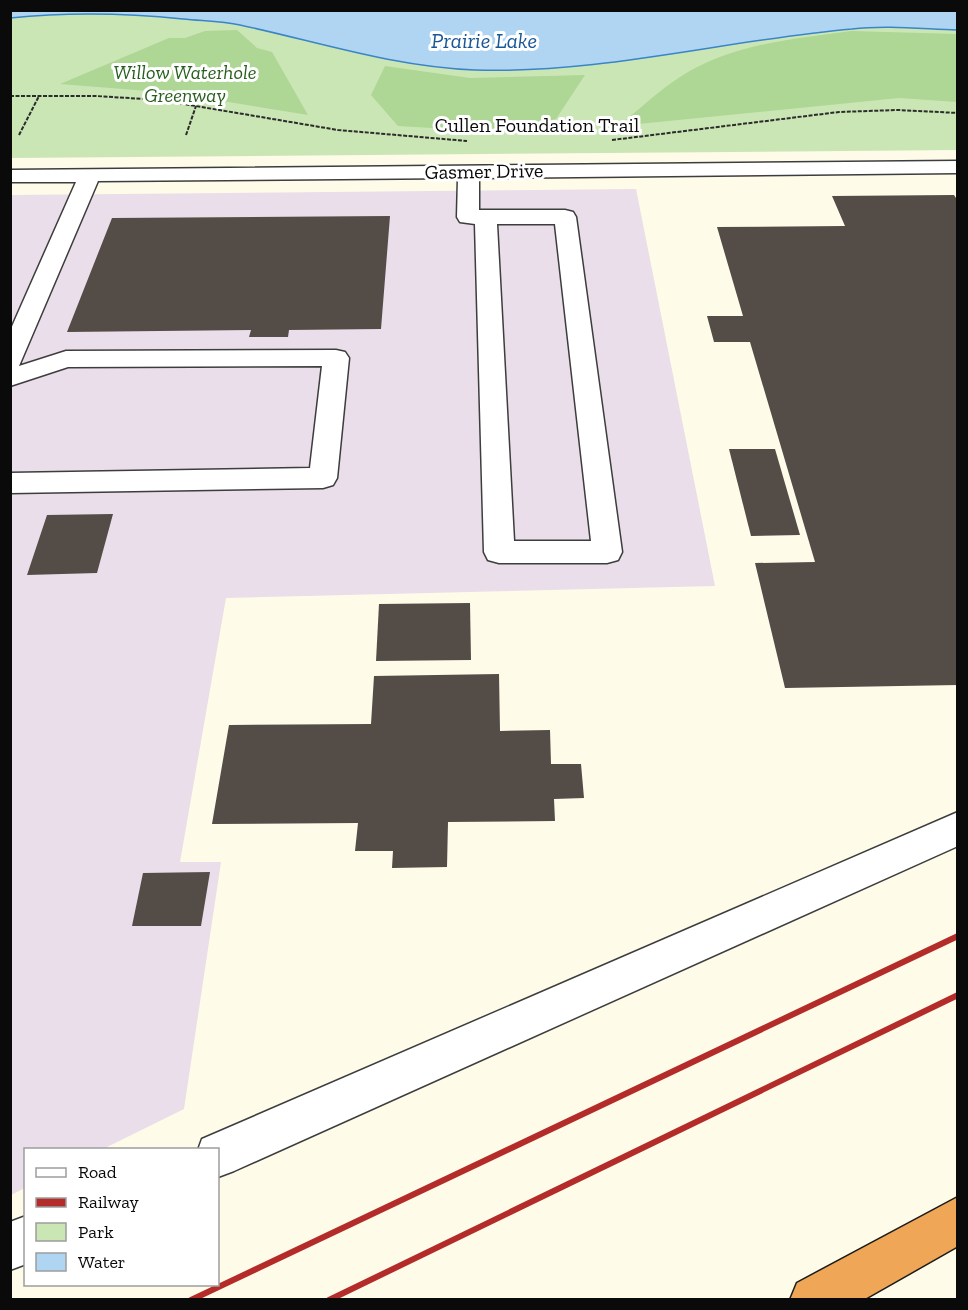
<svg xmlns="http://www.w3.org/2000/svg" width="968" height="1310" font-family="'Zilla Slab',serif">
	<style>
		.industrial { fill: #e9dee9 }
		.green { fill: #cbe6b5 }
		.forest { fill: #aed695 }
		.water { fill: #b0d5f3; stroke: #3a85c7; stroke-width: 1.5 }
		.building { fill: #534c47 }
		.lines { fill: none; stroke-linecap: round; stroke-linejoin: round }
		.minor-casing { stroke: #3d3d3d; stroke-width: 3 }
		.highway-casing { stroke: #1b1b1b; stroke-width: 3 }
		.path { stroke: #2c2c2c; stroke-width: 2; stroke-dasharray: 4 1.5; stroke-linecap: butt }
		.minor { fill: #fff; fill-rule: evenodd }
		.highway { fill: #efa656; fill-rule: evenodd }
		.rail { stroke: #b42c29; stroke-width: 6 }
		.labels { text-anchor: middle; stroke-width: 6; stroke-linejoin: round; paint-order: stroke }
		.far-park-label { font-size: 20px; font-style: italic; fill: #275e1e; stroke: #fff }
		.far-street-label { font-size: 20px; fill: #0a0a0a; stroke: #fff }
		.far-water-label { font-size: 22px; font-style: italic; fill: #1a5796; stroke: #fff }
	</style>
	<rect width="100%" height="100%" fill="#fefbe9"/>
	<path class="industrial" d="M636,189L715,586L226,598L180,862H221L184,1109L103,1149L26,1150L25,1188L11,1195V195Z"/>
	<path class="green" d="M10,11H957V150L11,158Z"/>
	<g class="forest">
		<path d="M237,30L257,48L272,52L308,115L173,93L60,84L169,38H185L205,31Z"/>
		<path d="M851,31L957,34V102L899,98L618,126C639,110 658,91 680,77C730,44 793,39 851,31Z"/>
		<path d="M385,66L470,78L585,75L556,119L499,132L398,126L371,95Z"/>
	</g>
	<path class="water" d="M957,10V30C923,29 886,25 852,29C726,40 602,74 475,70C394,67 319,42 240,25C222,21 202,21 183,19C125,13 68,12 10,18L11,10Z"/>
	<g class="building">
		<path d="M954,195L958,201V685L785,688L755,563L815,562L750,342H714L707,316H743L717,227L845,226L832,196Z"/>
		<path d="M390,216L381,329L289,330L288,337H249L251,330L67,332L112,218Z"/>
		<path d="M729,449H775L800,535L751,536Z"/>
		<path d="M113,514L97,573L27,575L47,515Z"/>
		<path d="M470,603L471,660L376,661L379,604Z"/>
		<path d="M499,674L500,731L550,730L551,764H581L584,798L554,799L555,821L448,822L447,867L392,868L393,851H355L358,823L212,824L229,725L371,724L374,676Z"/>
		<path d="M210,872L201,926H132L143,873Z"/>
	</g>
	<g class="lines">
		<g class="minor-casing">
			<g id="minor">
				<path d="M958,161V173L479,178V210H565L573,212L576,217L622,552L618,560L607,563H499L488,560L484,552L475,224L460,222L457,217L458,178L98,181L19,366L66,351L336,350L345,352L349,358L337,478L333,485L323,488L10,493V473L310,468L322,366L68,367L10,386V369L13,368L10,369V331L76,182H10V170ZM497,224H555L591,541H514Z"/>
				<path d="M958,812V846L234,1171L218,1177V1150H198L202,1139Z"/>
				<path d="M26,1216V1264L10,1270V1222Z"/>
			</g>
		</g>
		<g class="highway-casing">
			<path id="highway" d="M958,1197V1246L863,1300H790L797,1283Z"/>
		</g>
		<g class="path">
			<path d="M10,96H96L160,100L338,130L467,141"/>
			<path d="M19,135L39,96"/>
			<path d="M186,135L196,106"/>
			<path d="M612,140L839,112L898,110L958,113"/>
		</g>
		<use href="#minor" class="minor"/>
		<use href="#highway" class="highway"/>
		<g class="rail">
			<path d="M191,1300L958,936"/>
			<path d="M329,1300L958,995"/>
		</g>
	</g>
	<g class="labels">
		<g class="far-park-label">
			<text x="185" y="79">Willow Waterhole<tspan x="185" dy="23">Greenway</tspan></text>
		</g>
		<g class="far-street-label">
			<text x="537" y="132">Cullen Foundation Trail</text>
			<text transform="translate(484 171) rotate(-1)" y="7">Gasmer Drive</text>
		</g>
		<g class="far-water-label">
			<text x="484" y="48">Prairie Lake</text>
		</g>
	</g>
	<rect width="968" height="1310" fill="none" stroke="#0a0a0a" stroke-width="24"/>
	<rect x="24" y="1148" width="195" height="138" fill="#ffffff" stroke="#9d9d9d" stroke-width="1.5"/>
	<rect x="36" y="1168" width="30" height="9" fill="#ffffff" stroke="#9d9d9d" stroke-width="1.5"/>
	<text x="78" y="1178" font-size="18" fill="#0a0a0a">Road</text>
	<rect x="36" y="1198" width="30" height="9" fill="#b42c29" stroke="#9d9d9d" stroke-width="1.5"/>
	<text x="78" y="1208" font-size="18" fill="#0a0a0a">Railway</text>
	<rect x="36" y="1223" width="30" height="18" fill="#cbe6b5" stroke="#9d9d9d" stroke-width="1.5"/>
	<text x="78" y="1238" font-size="18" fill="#0a0a0a">Park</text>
	<rect x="36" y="1253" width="30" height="18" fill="#b0d5f3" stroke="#9d9d9d" stroke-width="1.5"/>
	<text x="78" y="1268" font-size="18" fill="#0a0a0a">Water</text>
</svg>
